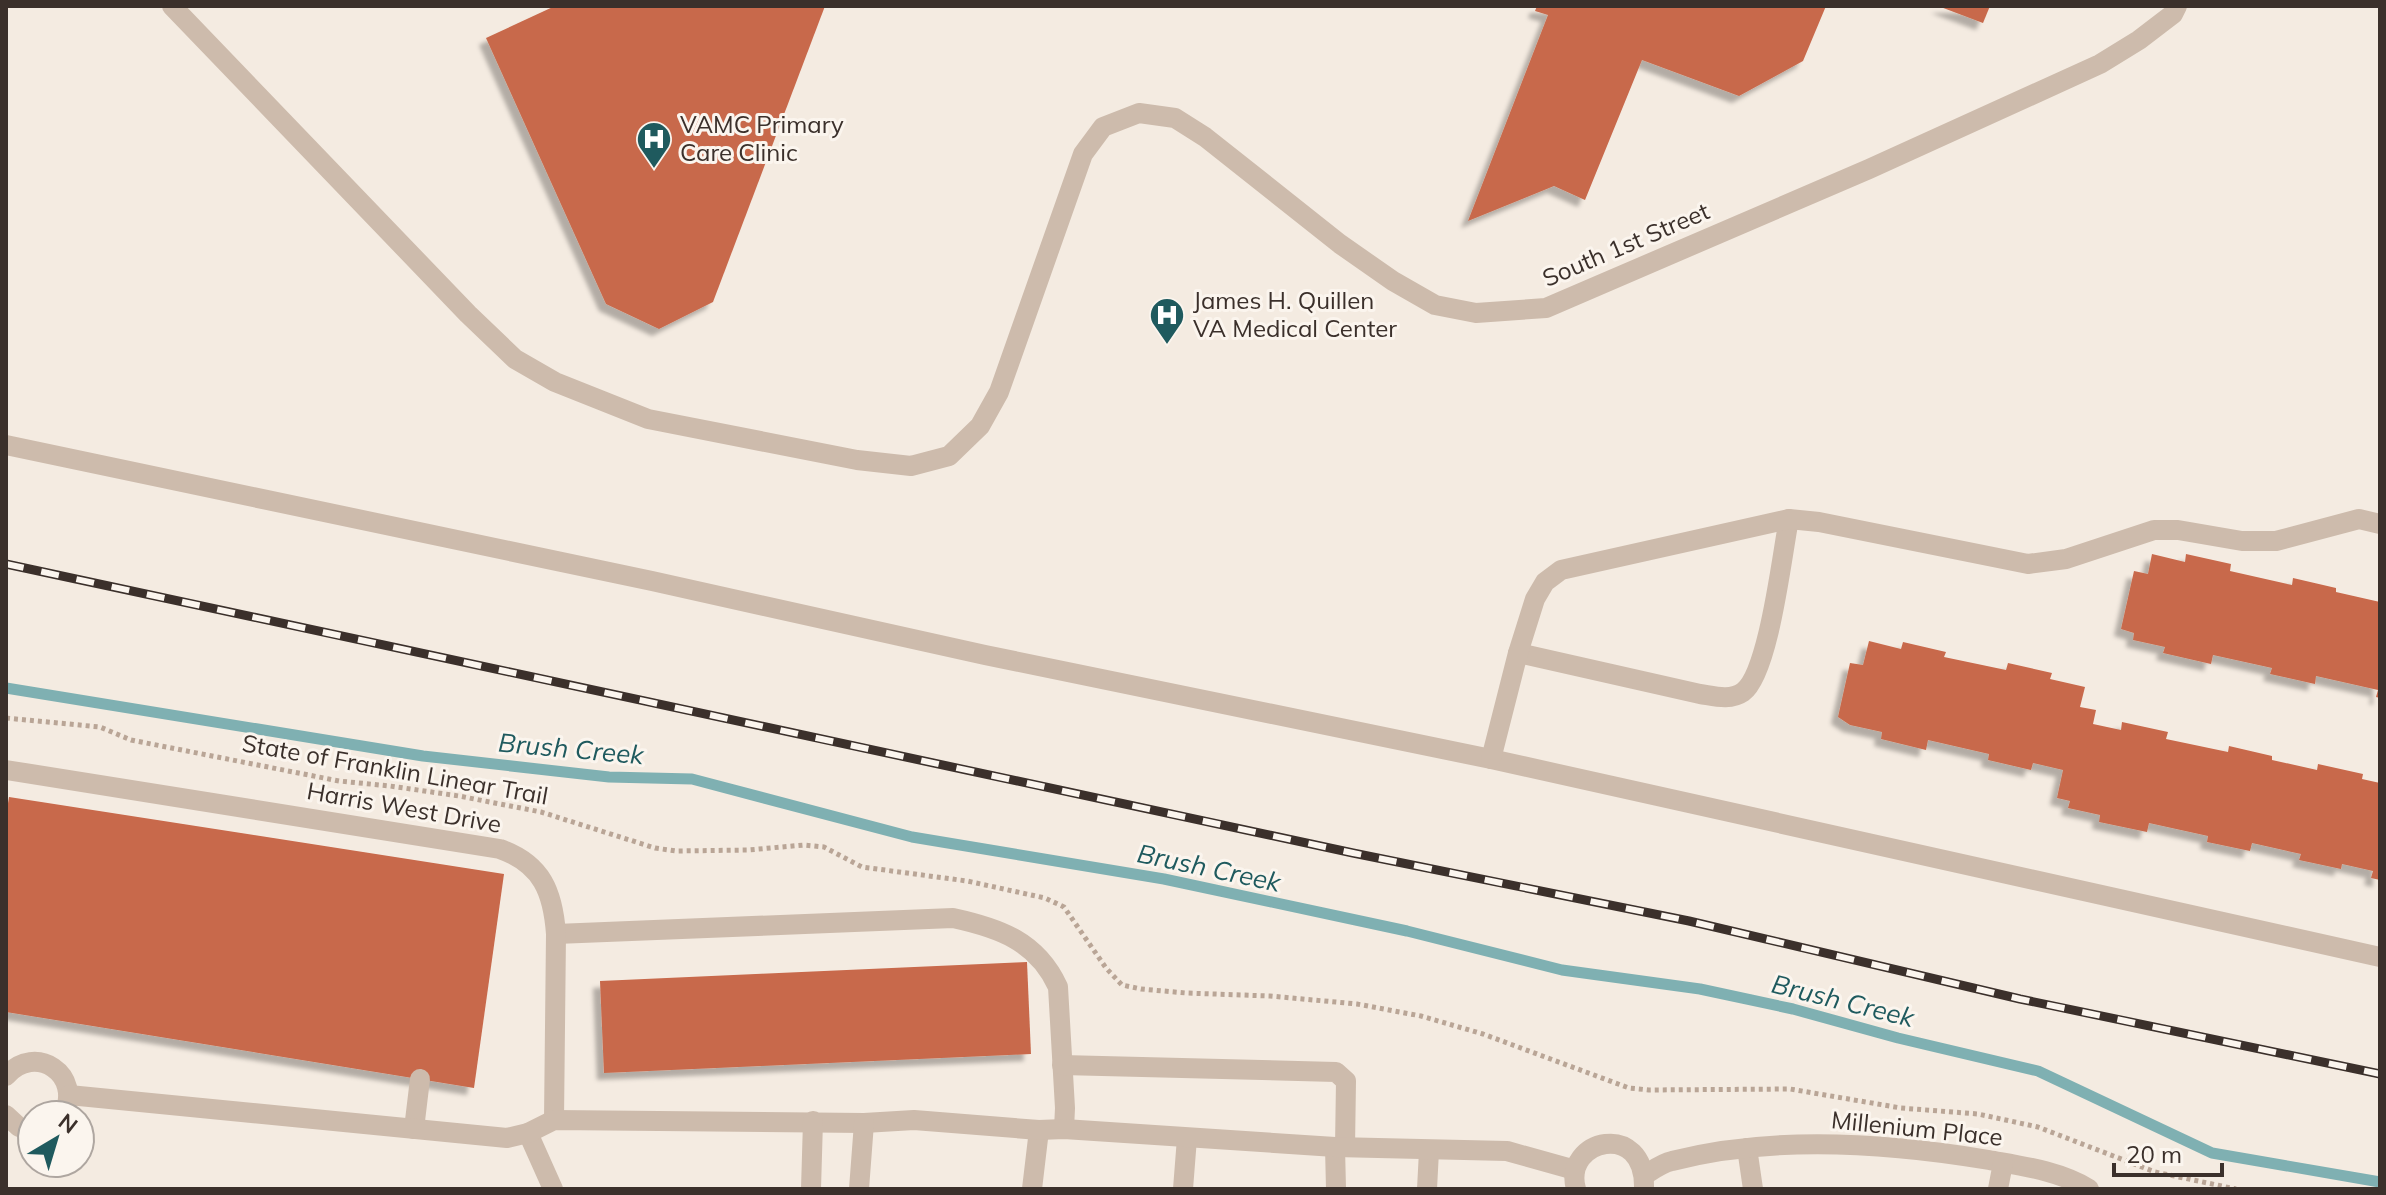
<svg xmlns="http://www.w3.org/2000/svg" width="2386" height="1195" font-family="Mulish,sans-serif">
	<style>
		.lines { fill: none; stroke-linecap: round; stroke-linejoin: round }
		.stream { stroke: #7fb0b2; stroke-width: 11 }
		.building { fill: #c8694b; filter: url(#shadow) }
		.path { stroke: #b9a596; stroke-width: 5; stroke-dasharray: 4 4; stroke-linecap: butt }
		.lane { stroke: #cdbbac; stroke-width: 20 }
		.street { stroke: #cdbbac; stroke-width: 20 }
		.rail-casing { stroke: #3b302b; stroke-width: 9 }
		.rail { stroke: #fbf5ee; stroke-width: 6; stroke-dasharray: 18; stroke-linecap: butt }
		.labels { text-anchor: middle; stroke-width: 6; stroke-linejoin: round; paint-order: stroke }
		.poi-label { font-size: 24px; fill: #3b302b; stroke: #fbf5ee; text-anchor: start }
		.street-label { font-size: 24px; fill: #3b302b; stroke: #fbf5ee }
		.water-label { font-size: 26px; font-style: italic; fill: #1f5a5e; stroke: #fbf5ee }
	</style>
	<defs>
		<filter id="shadow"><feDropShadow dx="-7" dy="7" stdDeviation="2" flood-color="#0004"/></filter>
	</defs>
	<rect width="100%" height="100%" fill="#f4ebe1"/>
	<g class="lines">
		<path class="stream" d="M6,688L423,756L609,777L692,779L912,837L1164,879L1407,931L1562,970L1700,989L1793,1009L1898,1038L2038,1071L2212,1153L2380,1182"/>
	</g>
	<g class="building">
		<path d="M555,6H825L713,302L659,329L606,304L486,38Z"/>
		<path d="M1537,6H1826L1803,61L1739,96L1642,60L1585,200L1554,186L1468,221L1548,15L1535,11Z"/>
		<path d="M1938,6H1990L1983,23Z"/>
		<path d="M2152,554L2185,562L2186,554L2231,564L2230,571L2292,585L2293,578L2336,588V592L2380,602V698L2376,697L2378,690L2316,676L2315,684L2270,674L2272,668L2213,655L2211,664L2163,653L2165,647L2133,640L2134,633L2121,629L2134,571L2148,574Z"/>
		<path d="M1869,641L1901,649L1903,642L1946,652L1944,657L2006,670L2008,663L2052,673L2050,679L2085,687L2080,707L2096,710L2093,724L2121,730L2122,722L2168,732L2166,739L2228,752L2229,746L2272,756V760L2317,770L2318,764L2363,774L2362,779L2380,783V880L2371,878L2373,871L2342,864L2341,869L2299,860L2301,854L2252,843L2250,851L2207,842L2208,836L2149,823L2147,832L2099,822L2100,815L2068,808L2070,801L2057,798L2063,770L2033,763L2031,770L1988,760L1989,754L1928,740L1926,750L1881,739L1882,732L1850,725L1838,717L1850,663L1863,665Z"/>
		<path d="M9,797L504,874L474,1088L6,1012V816Z"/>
		<path d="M1027,962L1031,1054L604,1073L600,981Z"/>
	</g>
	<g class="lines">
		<path class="path" d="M6,718L100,727L131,740L339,781L390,786L459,796L541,812L655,848L676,851L748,850L804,845L824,847L862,867L967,881L1045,898L1064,907L1106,968L1122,985L1141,989L1186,993L1270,996L1357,1004L1421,1016L1483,1034L1629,1088L1649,1090L1790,1089L1901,1108L1978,1114L2038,1127L2155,1172L2236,1189"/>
		<g class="lane">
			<path d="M172,6L468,314L515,359L555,382L648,419L857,460L911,466L949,456L980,426L999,392L1083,154L1103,127L1139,113L1175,118L1205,137L1340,244L1393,281L1435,305L1476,313L1546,308L1869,169L2100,64L2139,40L2173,14L2177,6"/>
			<path d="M556,934L953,918C999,928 1037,941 1058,987L1065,1108L1064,1129"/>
			<path d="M1062,1065L1336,1072L1346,1081L1345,1147"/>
			<path d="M414,1129L420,1079"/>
			<path d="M528,1133L553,1189"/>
			<path d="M1335,1147L1336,1189"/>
			<path d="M1747,1148L1753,1189"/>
			<path d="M1645,1175C1653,1170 1662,1163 1672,1161C1772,1135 1888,1143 1989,1160C2022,1166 2060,1171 2089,1189"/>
			<path d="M1032,1189L1039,1130"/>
			<path d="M1183,1189L1187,1138"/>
			<path d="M1427,1189L1429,1151"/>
			<path d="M1998,1189L2003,1163"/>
		</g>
		<g class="street">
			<path d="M6,445L652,581L985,655L1491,759L2380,957"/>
			<path d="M1518,653L1700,694C1714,696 1730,701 1743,692C1769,673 1782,554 1789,519"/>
			<path d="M1491,759L1518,653L1535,599L1545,582L1561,570L1789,519L1819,522L2028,564L2066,559L2154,530H2178L2242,541H2276L2359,519L2380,524"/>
			<path d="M6,770L500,849C542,864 553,892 556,934L554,1120"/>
			<path d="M6,1076C35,1042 84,1075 63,1115"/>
			<path d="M69,1095L507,1138L528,1133L554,1120L864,1123L914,1120L1039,1130L1064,1129L1335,1147L1507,1151L1575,1170"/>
			<path d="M6,1115L19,1127L32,1131"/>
			<path d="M811,1189L813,1121"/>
			<path d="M859,1189L864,1123"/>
			<path d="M1576,1189C1562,1139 1646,1119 1644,1189"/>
		</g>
		<g class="rail-casing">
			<path id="rail" d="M6,564L1353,853L1689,921L2020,999L2380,1074"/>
		</g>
		<use href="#rail" class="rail"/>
	</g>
	<defs>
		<g id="hospital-pin" transform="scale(1.8)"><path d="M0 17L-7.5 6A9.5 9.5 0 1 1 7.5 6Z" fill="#1f5a5e" stroke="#fbf5ee"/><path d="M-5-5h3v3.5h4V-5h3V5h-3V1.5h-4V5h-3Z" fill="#fff"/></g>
	</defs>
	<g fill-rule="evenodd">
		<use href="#hospital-pin" x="654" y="139"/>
		<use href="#hospital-pin" x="1167" y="315"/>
	</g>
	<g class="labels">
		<g class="poi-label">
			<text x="680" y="133">VAMC Primary<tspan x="680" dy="28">Care Clinic</tspan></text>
			<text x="1193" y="309">James H. Quillen<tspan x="1193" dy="28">VA Medical Center</tspan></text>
		</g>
		<g class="street-label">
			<text transform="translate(1626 245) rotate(-23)" y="8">South 1st Street</text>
			<text transform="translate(395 770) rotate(10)" y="8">State of Franklin Linear Trail</text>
			<text transform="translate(404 808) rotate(10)" y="8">Harris West Drive</text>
			<text transform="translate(1917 1129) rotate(6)" y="8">Millenium Place</text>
		</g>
		<g class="water-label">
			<text transform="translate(571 749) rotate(5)" y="9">Brush Creek</text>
			<text transform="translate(1209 868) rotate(12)" y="9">Brush Creek</text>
			<text transform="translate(1843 1001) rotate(14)" y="9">Brush Creek</text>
		</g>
	</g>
	<rect width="2386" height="1195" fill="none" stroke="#3b302b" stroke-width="16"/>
	<g transform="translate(56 1139) rotate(38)"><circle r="38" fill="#fbf5ee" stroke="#aea6a0" stroke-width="2"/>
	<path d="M0-6L14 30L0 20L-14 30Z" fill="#1f5a5e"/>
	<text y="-12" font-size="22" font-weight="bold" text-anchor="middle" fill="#3b302b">N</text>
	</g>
	<path d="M2114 1163v12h108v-12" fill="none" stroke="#3b302b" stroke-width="4"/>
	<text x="2126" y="1163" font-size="24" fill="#3b302b" stroke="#fbf5ee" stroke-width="6" paint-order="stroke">20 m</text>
</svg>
